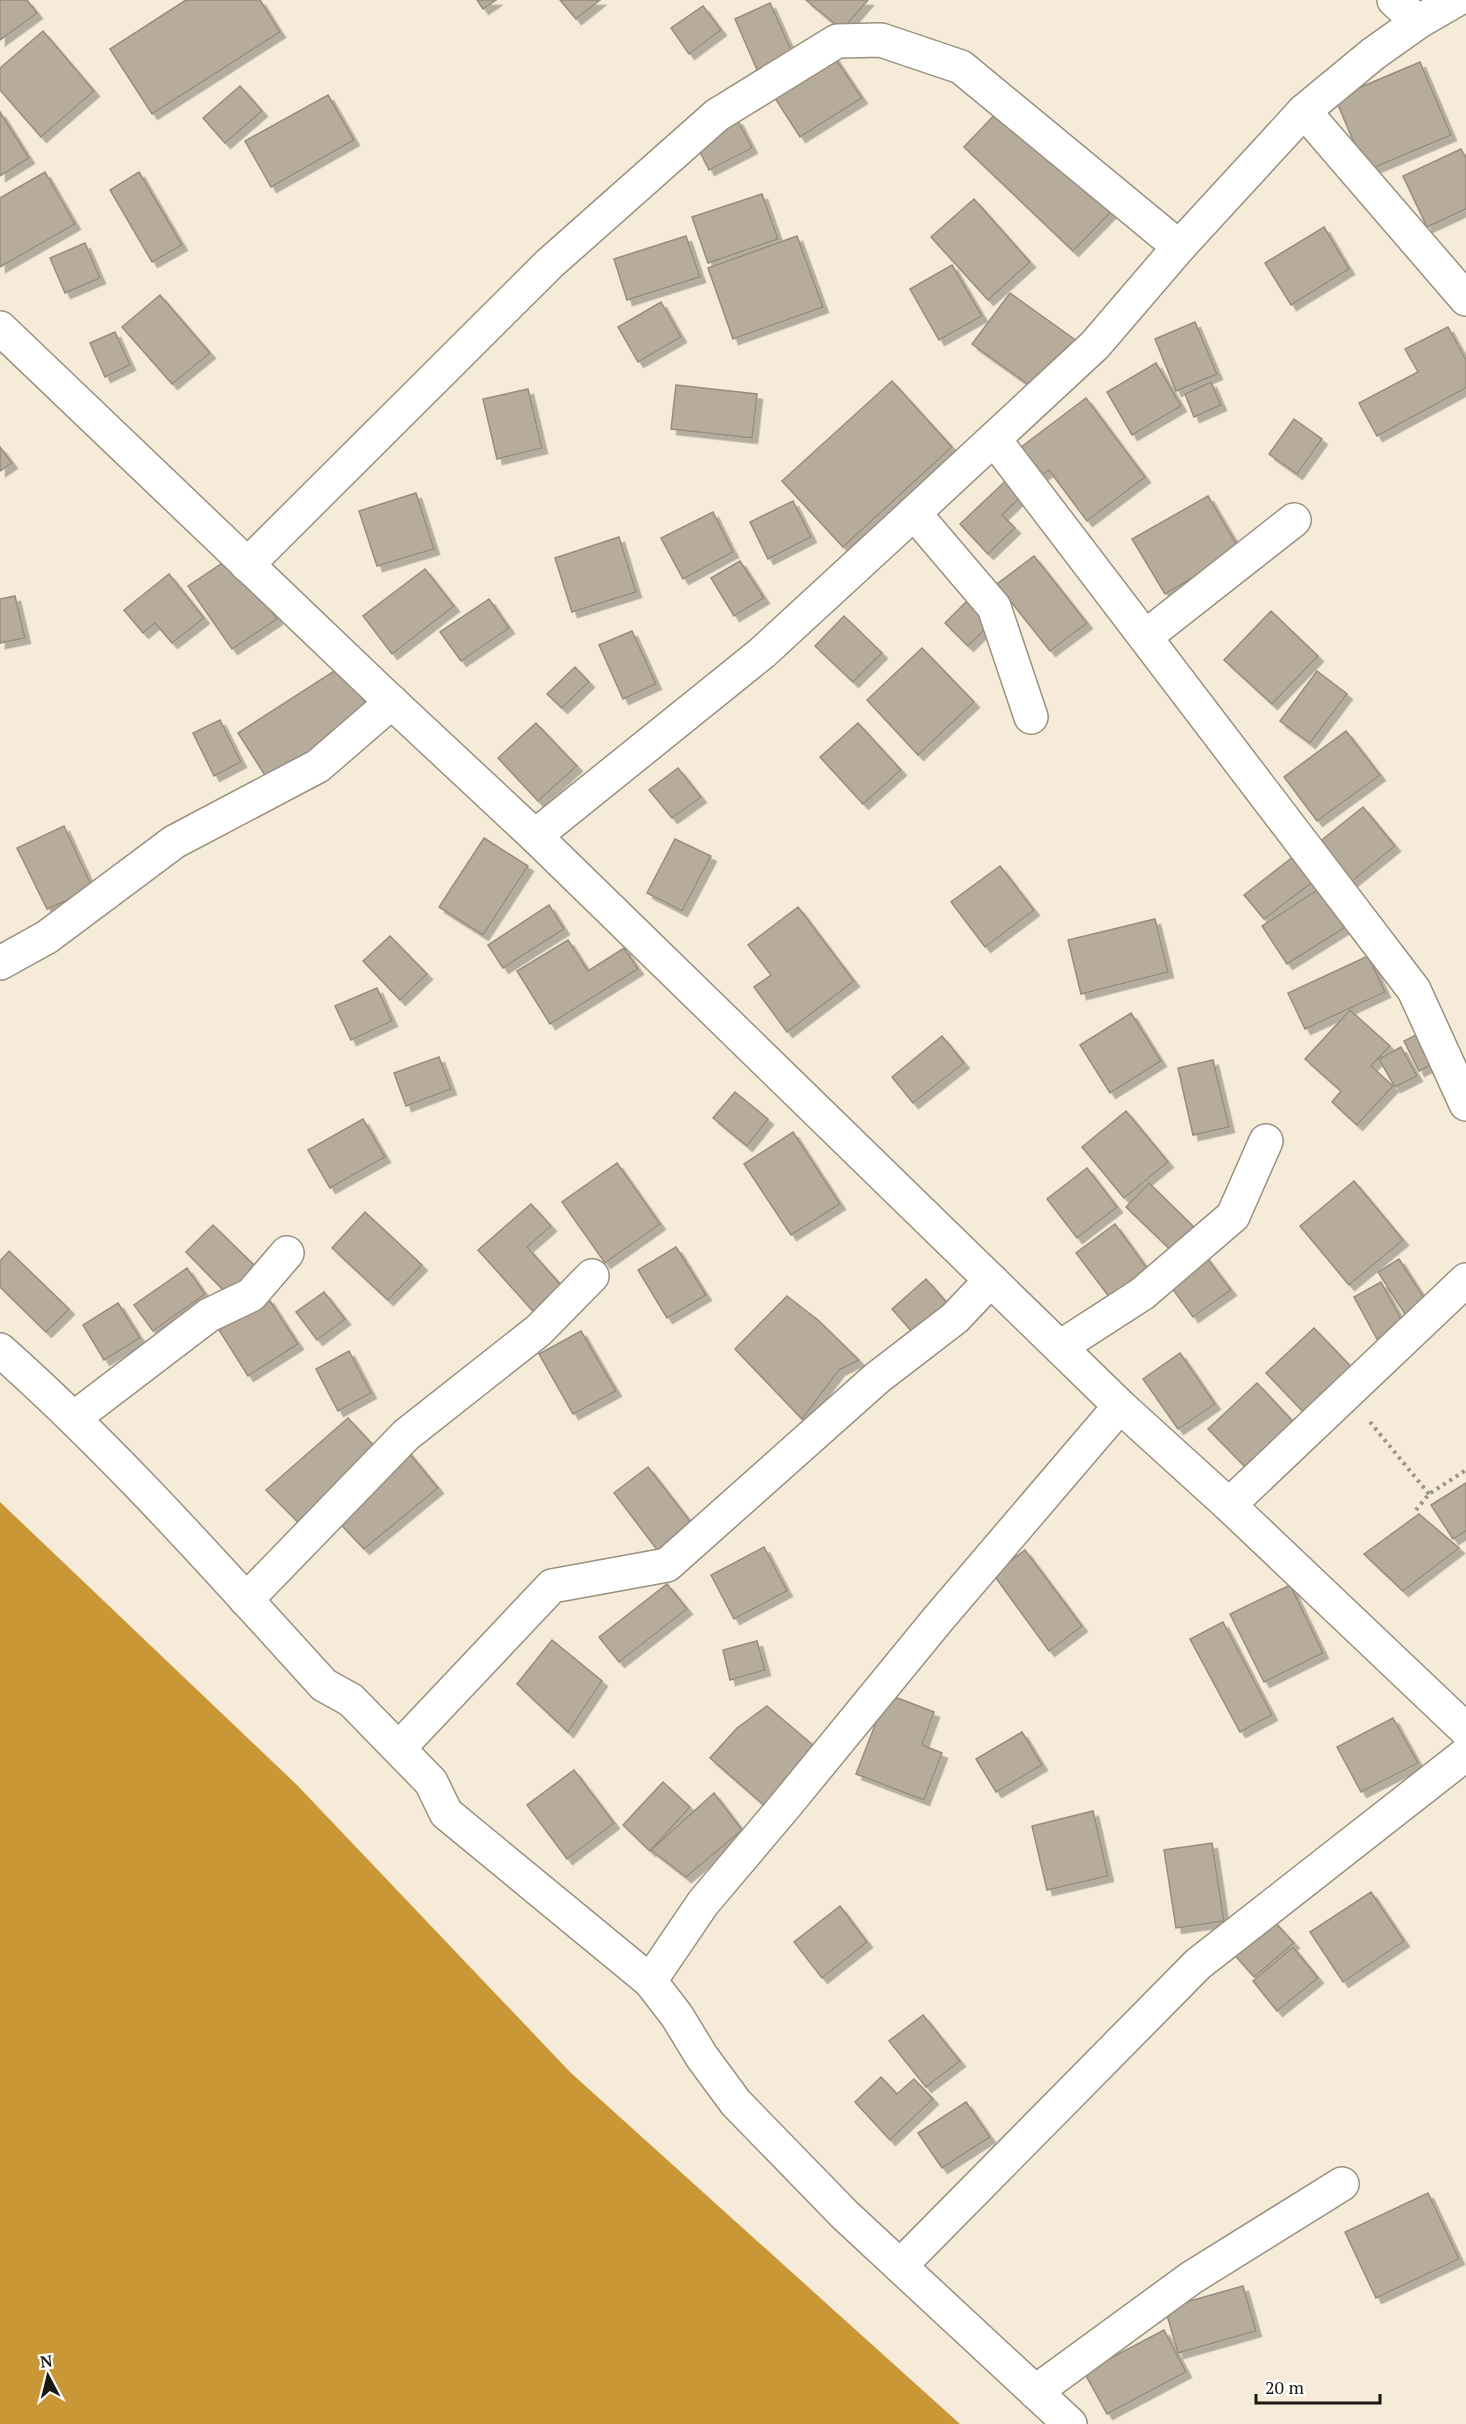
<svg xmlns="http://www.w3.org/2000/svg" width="1466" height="2424" font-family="'PT Serif',serif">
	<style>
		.water { fill: #ca9736 }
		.building { fill: #b7ac9c; stroke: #978d7d; stroke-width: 1.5; filter: url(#shadow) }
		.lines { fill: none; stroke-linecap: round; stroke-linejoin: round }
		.minor-casing { stroke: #9a907f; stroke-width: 36 }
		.major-casing { stroke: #9a907f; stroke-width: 36 }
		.path { stroke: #9a9285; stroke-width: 4; stroke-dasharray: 3 4.5; stroke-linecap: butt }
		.minor { stroke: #fff; stroke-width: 33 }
		.major { stroke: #fff; stroke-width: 33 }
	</style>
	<defs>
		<filter id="shadow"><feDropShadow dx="5.5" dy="5.5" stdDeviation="0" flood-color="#0004"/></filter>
	</defs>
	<rect width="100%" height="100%" fill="#f6ebd9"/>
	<path class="water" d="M0,1502L297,1785L571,2073L960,2424H0Z"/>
	<g class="building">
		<path d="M0,0H27L37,13L0,40Z"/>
		<path d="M186,0H260L280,32L152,114L110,49Z"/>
		<path d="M477,0H496L483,9Z"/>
		<path d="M560,0H600L576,19Z"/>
		<path d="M806,0H868L842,30Z"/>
		<path d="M770,3L797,63L761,79L735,19Z"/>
		<path d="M703,6L721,30L689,54L671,28Z"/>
		<path d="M43,31L94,91L41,137L0,90V68Z"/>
		<path d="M833,55L862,98L800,137L773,95Z"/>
		<path d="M1420,62L1451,135L1366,171L1335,98Z"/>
		<path d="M240,86L262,111L225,143L203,118Z"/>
		<path d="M328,95L354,140L271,187L245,141Z"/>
		<path d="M1001,108L1111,212L1073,251L964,147Z"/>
		<path d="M0,112L29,158L0,176Z"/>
		<path d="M737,119L752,148L709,170L694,140Z"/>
		<path d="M1461,149L1466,158V209L1427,227L1403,176Z"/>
		<path d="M45,172L75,224L0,267V198Z"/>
		<path d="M139,172L182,245L152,262L110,190Z"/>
		<path d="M762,194L778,239L708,263L692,217Z"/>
		<path d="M974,199L1030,262L988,300L931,237Z"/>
		<path d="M1324,227L1349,269L1291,305L1265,263Z"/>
		<path d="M686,236L700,277L627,300L614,259Z"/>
		<path d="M797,236L823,307L733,339L708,268Z"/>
		<path d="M85,243L100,278L65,293L50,258Z"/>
		<path d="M952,265L982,316L939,340L910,289Z"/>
		<path d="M1010,293L1081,344L1075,353L1067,347L1036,390L972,344Z"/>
		<path d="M160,295L210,353L172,384L122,327Z"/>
		<path d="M661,302L681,337L638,362L618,327Z"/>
		<path d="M1195,322L1217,374L1176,391L1155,339Z"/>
		<path d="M1448,327L1466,360V388L1377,436L1359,403L1418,372L1405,349Z"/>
		<path d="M115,332L130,365L105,377L90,343Z"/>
		<path d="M1156,363L1181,406L1132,435L1107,392Z"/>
		<path d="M892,381L952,447L843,547L782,481Z"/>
		<path d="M1211,382L1221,405L1194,417L1185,394Z"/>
		<path d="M676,385L757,394L752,438L671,429Z"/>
		<path d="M528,389L542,448L497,459L483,399Z"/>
		<path d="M1086,398L1145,477L1087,521L1049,470L1041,476L1020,448Z"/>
		<path d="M1294,419L1322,439L1297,474L1269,454Z"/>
		<path d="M0,447L12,463L0,471Z"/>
		<path d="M1013,474L1028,490L1002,515L1015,528L988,554L960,524Z"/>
		<path d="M416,493L434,549L377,566L359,511Z"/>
		<path d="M1208,496L1240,550L1165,594L1132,539Z"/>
		<path d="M793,501L811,537L768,559L750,522Z"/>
		<path d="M713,512L733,552L683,579L661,538Z"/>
		<path d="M619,537L636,592L572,612L555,558Z"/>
		<path d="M233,556L277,619L232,649L188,586Z"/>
		<path d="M1034,556L1087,623L1050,651L997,584Z"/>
		<path d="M740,561L764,598L734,616L711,578Z"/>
		<path d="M425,569L454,606L392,654L363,616Z"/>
		<path d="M169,574L204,618L172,643L155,623L143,633L124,610Z"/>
		<path d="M15,596L25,638L0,643V599Z"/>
		<path d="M489,599L509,628L461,661L440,632Z"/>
		<path d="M969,599L992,622L968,646L945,623Z"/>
		<path d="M1271,611L1318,656L1272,704L1224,660Z"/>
		<path d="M844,616L882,653L853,682L815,646Z"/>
		<path d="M632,631L656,684L623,699L599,645Z"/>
		<path d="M922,648L974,702L918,755L867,700Z"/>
		<path d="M342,666L372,713L268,780L238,733Z"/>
		<path d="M575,667L589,682L562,708L547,694Z"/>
		<path d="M1317,671L1347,694L1310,743L1280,721Z"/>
		<path d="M220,720L241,762L214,776L193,733Z"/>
		<path d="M536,723L577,766L538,801L498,758Z"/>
		<path d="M858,723L901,770L863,804L820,757Z"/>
		<path d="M1346,731L1380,775L1317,821L1284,777Z"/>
		<path d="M678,768L701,797L672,818L649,790Z"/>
		<path d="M1363,807L1395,846L1351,882L1318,843Z"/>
		<path d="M64,826L93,889L47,909L17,848Z"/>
		<path d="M484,838L528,866L483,935L439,907Z"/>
		<path d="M675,839L711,856L682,911L647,893Z"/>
		<path d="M1294,856L1314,881L1264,919L1244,895Z"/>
		<path d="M1000,866L1034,910L985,947L951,902Z"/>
		<path d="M1323,886L1349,925L1287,964L1262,926Z"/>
		<path d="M549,905L564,929L503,968L488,945Z"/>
		<path d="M798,907L854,981L787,1032L754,987L771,975L748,945Z"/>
		<path d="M1155,919L1168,972L1081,994L1068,940Z"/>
		<path d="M390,936L427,974L400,1000L363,961Z"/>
		<path d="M568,940L588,971L624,948L638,969L550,1024L517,971Z"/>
		<path d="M1368,956L1385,992L1305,1029L1288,993Z"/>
		<path d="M377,988L392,1021L351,1040L335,1006Z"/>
		<path d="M1350,1010L1390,1046L1371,1066L1393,1086L1357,1125L1332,1102L1341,1091L1305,1059Z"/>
		<path d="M1131,1013L1161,1061L1110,1093L1080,1045Z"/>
		<path d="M1424,1031L1438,1061L1419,1071L1404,1041Z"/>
		<path d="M942,1036L964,1063L913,1103L892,1077Z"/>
		<path d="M1401,1047L1417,1076L1395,1087L1379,1059Z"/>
		<path d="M439,1057L451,1089L406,1106L394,1073Z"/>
		<path d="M1213,1060L1229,1127L1193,1135L1178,1068Z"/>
		<path d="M735,1092L768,1119L747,1146L713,1118Z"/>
		<path d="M1126,1111L1168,1162L1124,1198L1082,1147Z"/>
		<path d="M363,1119L385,1157L330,1188L308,1150Z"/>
		<path d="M793,1132L840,1204L791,1235L744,1164Z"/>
		<path d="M617,1163L660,1224L605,1263L562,1202Z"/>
		<path d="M1087,1168L1117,1207L1077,1238L1047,1199Z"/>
		<path d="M1354,1181L1403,1240L1349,1285L1300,1226Z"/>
		<path d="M1149,1183L1200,1233L1178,1257L1126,1207Z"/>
		<path d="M531,1204L551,1226L527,1247L568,1293L539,1318L478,1250Z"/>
		<path d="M365,1212L422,1265L388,1300L332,1248Z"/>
		<path d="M1115,1224L1151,1274L1113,1302L1076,1253Z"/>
		<path d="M213,1225L261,1272L232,1299L186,1252Z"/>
		<path d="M676,1247L706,1295L667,1318L638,1270Z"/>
		<path d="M9,1251L69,1309L46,1332L0,1287V1261Z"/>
		<path d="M1203,1253L1231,1290L1193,1317L1166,1280Z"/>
		<path d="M1399,1259L1431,1309L1410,1322L1378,1272Z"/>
		<path d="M187,1268L205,1294L153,1331L134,1305Z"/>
		<path d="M926,1279L955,1312L921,1342L892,1309Z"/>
		<path d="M1381,1282L1404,1325L1377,1339L1354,1297Z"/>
		<path d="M324,1292L345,1319L317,1340L296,1312Z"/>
		<path d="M787,1296L818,1320L859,1360L839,1370L802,1419L735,1349Z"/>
		<path d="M268,1298L298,1344L248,1376L219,1330Z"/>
		<path d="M118,1303L140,1338L104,1360L83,1325Z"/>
		<path d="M1314,1328L1358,1374L1310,1419L1266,1373Z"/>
		<path d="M581,1331L616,1391L573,1414L539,1354Z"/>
		<path d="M349,1351L371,1393L338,1411L316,1369Z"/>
		<path d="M1180,1353L1215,1404L1178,1429L1143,1379Z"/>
		<path d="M1257,1383L1301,1430L1253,1475L1208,1429Z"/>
		<path d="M348,1418L384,1457L310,1534L266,1490Z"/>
		<path d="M401,1443L438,1488L364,1549L330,1513Z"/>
		<path d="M648,1467L696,1529L661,1555L614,1493Z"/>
		<path d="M1466,1483V1531L1453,1539L1431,1505Z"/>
		<path d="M1419,1514L1459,1548L1403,1591L1364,1554Z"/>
		<path d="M764,1547L787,1591L734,1619L711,1575Z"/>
		<path d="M1025,1550L1082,1626L1049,1651L993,1574Z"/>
		<path d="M667,1584L687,1609L619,1662L599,1637Z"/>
		<path d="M1290,1585L1323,1653L1264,1682L1230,1614Z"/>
		<path d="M1223,1622L1272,1715L1240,1732L1190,1639Z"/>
		<path d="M552,1640L602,1681L568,1732L517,1684Z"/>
		<path d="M757,1641L765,1670L730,1680L723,1650Z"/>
		<path d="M887,1694L934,1712L922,1745L942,1753L924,1800L856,1774Z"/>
		<path d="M767,1706L813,1745L765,1806L710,1758L737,1728Z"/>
		<path d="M1393,1718L1418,1763L1361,1792L1337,1747Z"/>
		<path d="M1022,1732L1042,1765L996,1792L976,1759Z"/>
		<path d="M574,1770L614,1823L567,1859L527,1805Z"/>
		<path d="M663,1782L690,1807L650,1851L623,1825Z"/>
		<path d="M714,1793L742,1830L686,1877L651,1850Z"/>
		<path d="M1093,1811L1108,1876L1047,1890L1032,1826Z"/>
		<path d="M1212,1843L1224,1921L1176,1928L1164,1850Z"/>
		<path d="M1371,1892L1404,1941L1343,1982L1310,1932Z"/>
		<path d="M840,1906L867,1942L822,1978L794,1942Z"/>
		<path d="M1271,1918L1294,1943L1254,1977L1232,1952Z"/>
		<path d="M1293,1947L1318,1978L1277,2011L1253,1981Z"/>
		<path d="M923,2015L960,2061L926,2087L889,2041Z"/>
		<path d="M881,2077L897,2094L914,2079L933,2099L890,2140L855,2102Z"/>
		<path d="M966,2102L990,2137L942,2168L918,2133Z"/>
		<path d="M1428,2193L1459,2259L1376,2298L1345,2232Z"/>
		<path d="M1243,2286L1256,2331L1178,2353L1165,2308Z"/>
		<path d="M1164,2330L1186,2372L1107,2414L1084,2372Z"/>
	</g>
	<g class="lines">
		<g class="minor-casing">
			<g id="minor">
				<path d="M1418,22L1456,0"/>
				<path d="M1304,111L1466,299"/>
				<path d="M994,439L1414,990L1466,1104"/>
				<path d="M914,513L994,607L1031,717"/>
				<path d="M247,565L549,264L717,115L837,41L881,40L961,67L1179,247"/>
				<path d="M1145,637L1294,520"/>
				<path d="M535,836L762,653L914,513L1095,345L1179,247L1304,111L1373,54L1418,22L1394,0"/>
				<path d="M0,963L47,937L174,842L318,766L392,702"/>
				<path d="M1060,1347L1142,1294L1233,1216L1266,1141"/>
				<path d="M0,1350C116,1453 219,1570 324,1685L351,1700L431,1782L446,1813L650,1981"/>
				<path d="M74,1418L209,1315L251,1295L287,1253"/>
				<path d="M1229,1505L1466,1280"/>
				<path d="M246,1600L406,1435L539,1330L592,1276"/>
				<path d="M399,1748L552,1586L667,1565L877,1378L955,1318L991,1280"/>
				<path d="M900,2266L1198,1964L1466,1754"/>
				<path d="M1035,2392L1191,2278L1342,2184"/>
				<path d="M1070,2424L845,2215L736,2103L702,2057L677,2016L650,1981L703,1903L785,1806L939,1618L1120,1406"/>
			</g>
		</g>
		<g class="major-casing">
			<path id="major" d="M0,328L384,695L535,836L1120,1406L1229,1505L1466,1730"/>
		</g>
		<g class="path">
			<path d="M1370,1422L1429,1494"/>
			<path d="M1416,1510L1429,1494L1466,1470"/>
		</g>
		<use href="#minor" class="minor"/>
		<use href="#major" class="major"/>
	</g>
	<g transform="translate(48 2376) rotate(353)" stroke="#ffffff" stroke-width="4.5" paint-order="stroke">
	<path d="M0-4.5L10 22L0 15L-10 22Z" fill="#1a1610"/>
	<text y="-9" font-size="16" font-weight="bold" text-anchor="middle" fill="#1a1610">N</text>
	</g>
	<path d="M1256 2394v9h124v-9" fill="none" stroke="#1a1610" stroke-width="3"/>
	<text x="1265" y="2394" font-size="18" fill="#1a1610" stroke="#ffffff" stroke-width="4.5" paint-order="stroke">20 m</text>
</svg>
